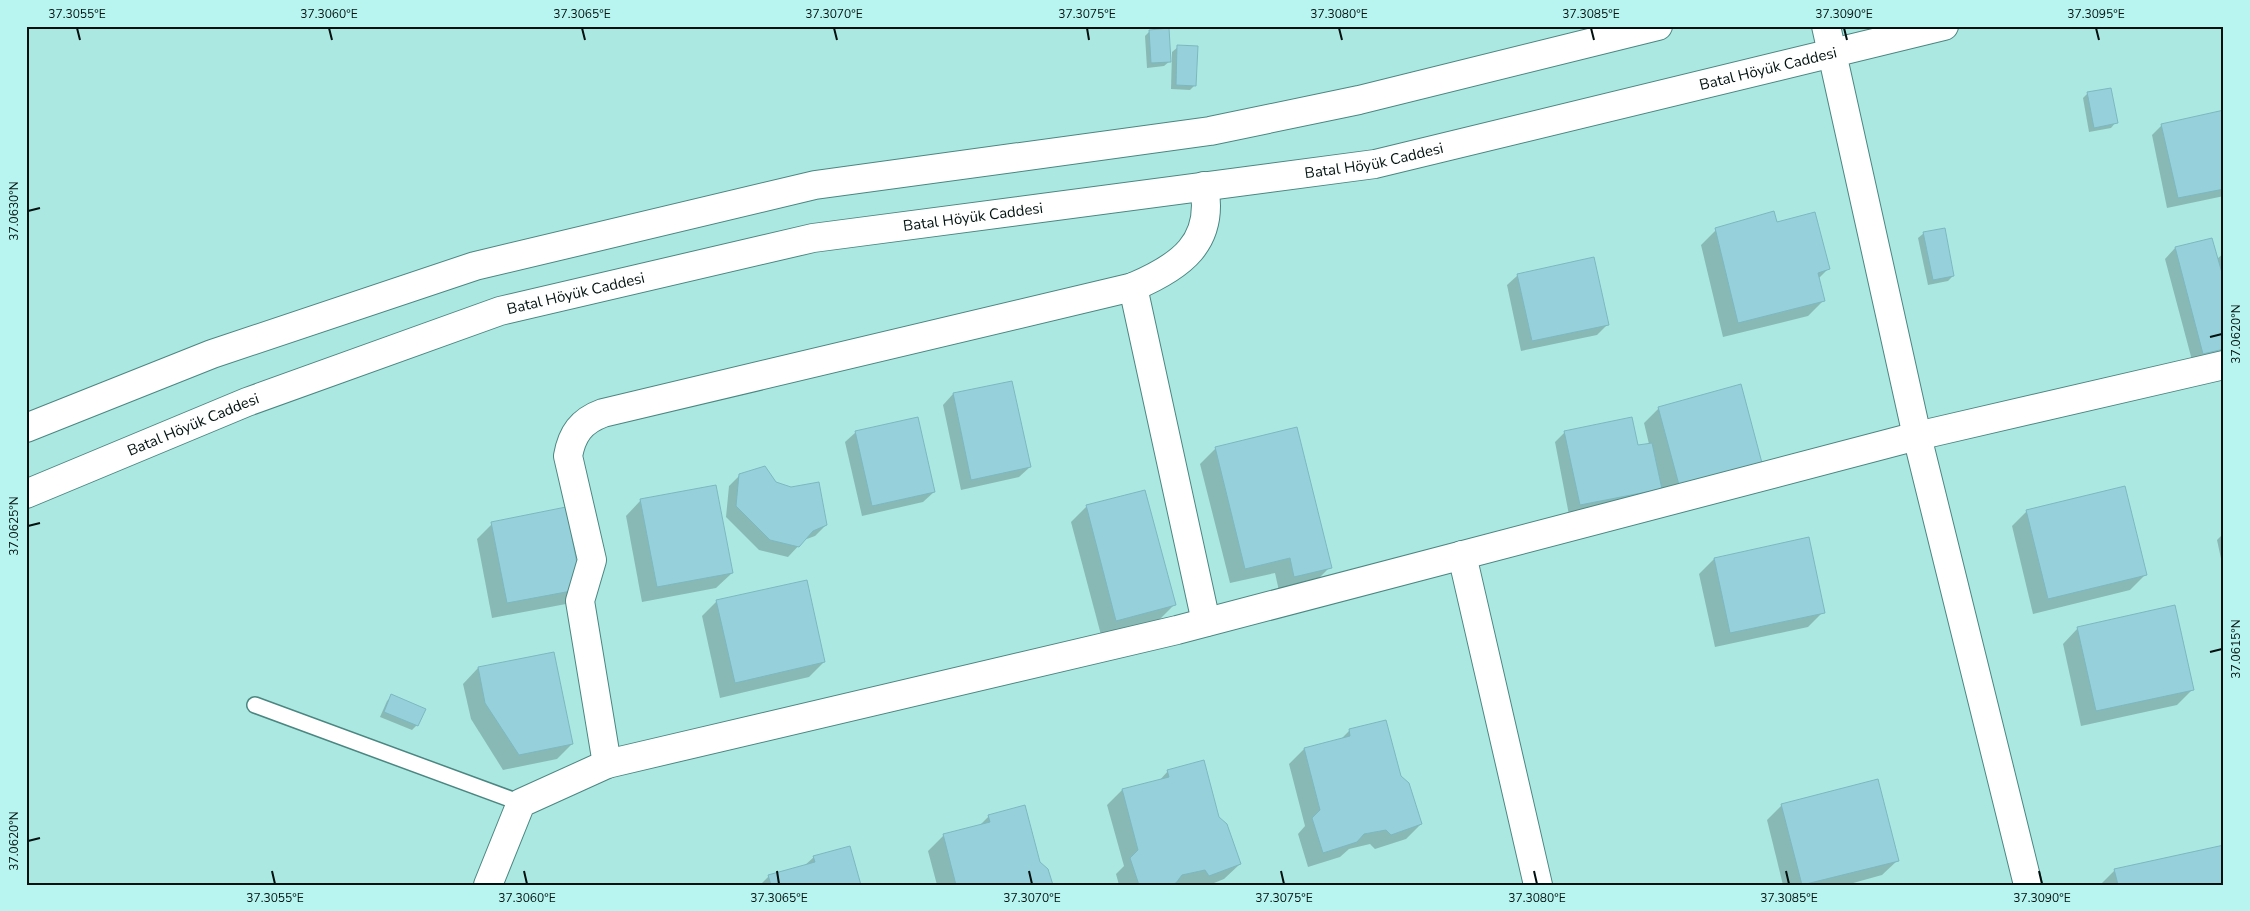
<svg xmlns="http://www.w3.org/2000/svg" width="2250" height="911" font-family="'Nunito Sans',sans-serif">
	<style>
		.shadow { fill: #0003 }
		.building { fill: #96d1db; stroke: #7db8c1 }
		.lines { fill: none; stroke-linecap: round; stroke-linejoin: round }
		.service-casing { stroke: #4b8681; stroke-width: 18 }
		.minor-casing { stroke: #4b8681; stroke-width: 30 }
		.secondary-casing { stroke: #4b8681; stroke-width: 30 }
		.service { stroke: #fff; stroke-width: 15 }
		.minor { stroke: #fff; stroke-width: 28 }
		.secondary { stroke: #fff; stroke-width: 28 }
		.ticks { fill: none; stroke: #00110f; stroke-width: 2 }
		.labels { text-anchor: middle; stroke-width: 4; stroke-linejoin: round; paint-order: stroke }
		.street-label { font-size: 15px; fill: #00110f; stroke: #b8f5f0 }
		.neatline { fill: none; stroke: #00110f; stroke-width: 2 }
		.ticks-label { font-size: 12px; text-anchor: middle; fill: #00110f }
	</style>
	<rect width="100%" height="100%" fill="#abe8e2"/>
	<g class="shadow">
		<path d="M1150,31L1170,61L1164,66L1147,68L1145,36Z"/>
		<path d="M1178,47L1195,85L1190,90L1171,89L1172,52Z"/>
		<path d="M2088,93L2116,122L2111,128L2089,132L2083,98Z"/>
		<path d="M2224,111V196L2167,208L2152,135L2162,125Z"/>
		<path d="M1776,223L1828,269L1818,279L1823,301L1808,316L1723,337L1701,245L1716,230Z"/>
		<path d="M1924,233L1953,276L1948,281L1928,285L1918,238Z"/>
		<path d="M2175,248L2217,259L2224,253V356L2193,364L2165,259Z"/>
		<path d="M1518,275L1608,324L1597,335L1521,351L1507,285Z"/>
		<path d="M1011,382L1030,467L1019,477L961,490L943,405L953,394Z"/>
		<path d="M1659,408L1760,462L1650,499L1569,515L1555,442L1565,432L1637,447L1649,444L1644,423Z"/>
		<path d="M856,432L934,492L923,502L862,516L845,442Z"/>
		<path d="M1216,448L1330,567L1315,582L1279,591L1275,573L1230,583L1200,464Z"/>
		<path d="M740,475L775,483L826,525L815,536L804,540L788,557L759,550L726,517L729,486Z"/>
		<path d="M641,500L732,573L716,588L642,602L626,516Z"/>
		<path d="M1087,506L1174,605L1159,620L1101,635L1071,522Z"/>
		<path d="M2027,511L2146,574L2130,590L2033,614L2012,526Z"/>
		<path d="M492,524L581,588L566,604L492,618L477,539Z"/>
		<path d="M2224,533V568H2223L2217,540Z"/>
		<path d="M1714,559L1823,612L1808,627L1715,647L1699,574Z"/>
		<path d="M717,601L824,662L809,677L720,698L702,616Z"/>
		<path d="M2078,628L2192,690L2177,705L2081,726L2063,644Z"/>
		<path d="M478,668L572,744L557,759L503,770L471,719L463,684Z"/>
		<path d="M392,696L417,725L412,730L380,717L387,701Z"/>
		<path d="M1349,731L1421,824L1406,839L1375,849L1370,844L1349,849L1340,857L1308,867L1298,834L1305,826L1289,764L1304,749L1340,740Z"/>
		<path d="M1168,771L1218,817L1240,864L1224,879L1209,885H1119L1116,874L1124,866L1107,805L1122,790L1159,781Z"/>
		<path d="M1782,805L1898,860L1882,875L1846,885H1783L1767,820Z"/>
		<path d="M989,816L1039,862L1052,885H937L928,851L943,836L979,826Z"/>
		<path d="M814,857L859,885H760L769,876L804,866Z"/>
		<path d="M2115,870L2224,885H2100Z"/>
	</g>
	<g class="building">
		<path d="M1169,28L1171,62L1151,63L1149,30Z"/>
		<path d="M1177,45L1198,46L1196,86L1176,85Z"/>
		<path d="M2111,88L2118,123L2094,128L2087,92Z"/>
		<path d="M2224,110V189L2178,198L2161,124Z"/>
		<path d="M1774,211L1777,222L1815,212L1830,269L1818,273L1825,301L1738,323L1715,228Z"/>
		<path d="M1945,228L1954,276L1933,280L1923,232Z"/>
		<path d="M2212,238L2224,280V349L2203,354L2175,247Z"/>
		<path d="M1594,257L1609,325L1532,341L1517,274Z"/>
		<path d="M1012,381L1031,467L971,480L953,393Z"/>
		<path d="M1741,384L1762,463L1679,485L1658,407Z"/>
		<path d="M918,417L935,492L872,506L855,431Z"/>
		<path d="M1632,417L1638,445L1652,443L1662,489L1580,505L1564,431Z"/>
		<path d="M1297,427L1332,568L1294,577L1290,558L1245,569L1215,447Z"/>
		<path d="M765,466L776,482L791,487L819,482L827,525L813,531L799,547L770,540L736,506L739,474Z"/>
		<path d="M716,485L733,573L657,587L640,499Z"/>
		<path d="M2125,486L2147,575L2048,599L2026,510Z"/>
		<path d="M1145,490L1176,605L1116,621L1086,505Z"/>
		<path d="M566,507L582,589L507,603L491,522Z"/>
		<path d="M1809,537L1825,613L1730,633L1714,558Z"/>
		<path d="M807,580L825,662L735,683L716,600Z"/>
		<path d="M2175,605L2194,690L2096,711L2077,627Z"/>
		<path d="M554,652L573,744L519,755L485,703L478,667Z"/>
		<path d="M391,694L426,709L418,726L384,712Z"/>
		<path d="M1386,720L1401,776L1409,783L1422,824L1391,835L1386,830L1364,834L1357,842L1323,853L1312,818L1320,810L1304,748L1350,736L1349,729Z"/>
		<path d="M1204,760L1219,817L1227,824L1241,864L1209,876L1205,870L1182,875L1176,883L1169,885H1139L1130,858L1138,850L1122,789L1169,777L1167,770Z"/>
		<path d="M1878,779L1899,861L1802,885L1781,804Z"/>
		<path d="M1025,805L1040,862L1048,869L1053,885H956L943,834L990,822L988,815Z"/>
		<path d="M2224,845V885H2118L2114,869Z"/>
		<path d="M850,846L861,885H771L768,875L815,862L813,856Z"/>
	</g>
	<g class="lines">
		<g class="service-casing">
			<path id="service" d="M255,705L521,803"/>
		</g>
		<g class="minor-casing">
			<g id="minor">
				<path d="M1826,26L1917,436L2028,885"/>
				<path d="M1133,287L1206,622"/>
				<path d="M1462,555L1538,885"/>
				<path d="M607,764L580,601L592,560L568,456C572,434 581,421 603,413L1133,287C1180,267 1215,243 1204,186"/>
				<path d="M488,885L521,803L607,764L1177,630L1917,436L2224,365"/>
			</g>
		</g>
		<g class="secondary-casing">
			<g id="secondary">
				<path d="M26,428L212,354L475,266L815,185L1210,131L1359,100L1658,26"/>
				<path id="s1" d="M26,494L247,402L500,311L813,238L1375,164L1944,26"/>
			</g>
		</g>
		<use href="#service" class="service"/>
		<use href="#minor" class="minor"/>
		<use href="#secondary" class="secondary"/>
	</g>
	<path class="ticks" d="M77,28L80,40M329,28L332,40M582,28L585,40M834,28L837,40M1087,28L1089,40M1339,28L1342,40M1591,28L1594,40M1844,28L1847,40M2096,28L2099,40M28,211L40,208M2210,337L2222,334M28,526L40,523M2210,652L2222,649M28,841L40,838M272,871L275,884M524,871L527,884M777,871L779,884M1029,871L1032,884M1281,871L1284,884M1534,871L1537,884M1786,871L1789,884M2039,871L2042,884"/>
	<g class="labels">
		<g class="street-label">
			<text dy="5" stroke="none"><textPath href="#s1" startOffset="1801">Batal Höyük Caddesi</textPath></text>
			<text dy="5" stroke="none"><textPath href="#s1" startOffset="1396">Batal Höyük Caddesi</textPath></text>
			<text dy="5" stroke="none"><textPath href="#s1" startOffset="991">Batal Höyük Caddesi</textPath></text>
			<text dy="5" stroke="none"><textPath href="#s1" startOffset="586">Batal Höyük Caddesi</textPath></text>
			<text dy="5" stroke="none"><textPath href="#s1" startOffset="181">Batal Höyük Caddesi</textPath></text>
		</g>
	</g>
	<rect width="2250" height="911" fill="none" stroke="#b8f5f0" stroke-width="55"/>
	<rect x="28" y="28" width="2194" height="856" class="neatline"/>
	<g class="ticks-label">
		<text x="77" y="18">37.3055°E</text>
		<text x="329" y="18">37.3060°E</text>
		<text x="582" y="18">37.3065°E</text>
		<text x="834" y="18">37.3070°E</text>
		<text x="1087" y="18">37.3075°E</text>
		<text x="1339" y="18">37.3080°E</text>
		<text x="1591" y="18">37.3085°E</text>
		<text x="1844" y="18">37.3090°E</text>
		<text x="2096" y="18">37.3095°E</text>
		<text transform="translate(14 211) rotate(-90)" y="4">37.0630°N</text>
		<text transform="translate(2236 334) rotate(-90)" y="4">37.0620°N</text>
		<text transform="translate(14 526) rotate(-90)" y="4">37.0625°N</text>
		<text transform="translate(2236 649) rotate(-90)" y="4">37.0615°N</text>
		<text transform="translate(14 841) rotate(-90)" y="4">37.0620°N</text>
		<text x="275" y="902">37.3055°E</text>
		<text x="527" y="902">37.3060°E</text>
		<text x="779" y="902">37.3065°E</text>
		<text x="1032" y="902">37.3070°E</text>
		<text x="1284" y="902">37.3075°E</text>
		<text x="1537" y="902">37.3080°E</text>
		<text x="1789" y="902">37.3085°E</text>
		<text x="2042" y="902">37.3090°E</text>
	</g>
</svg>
